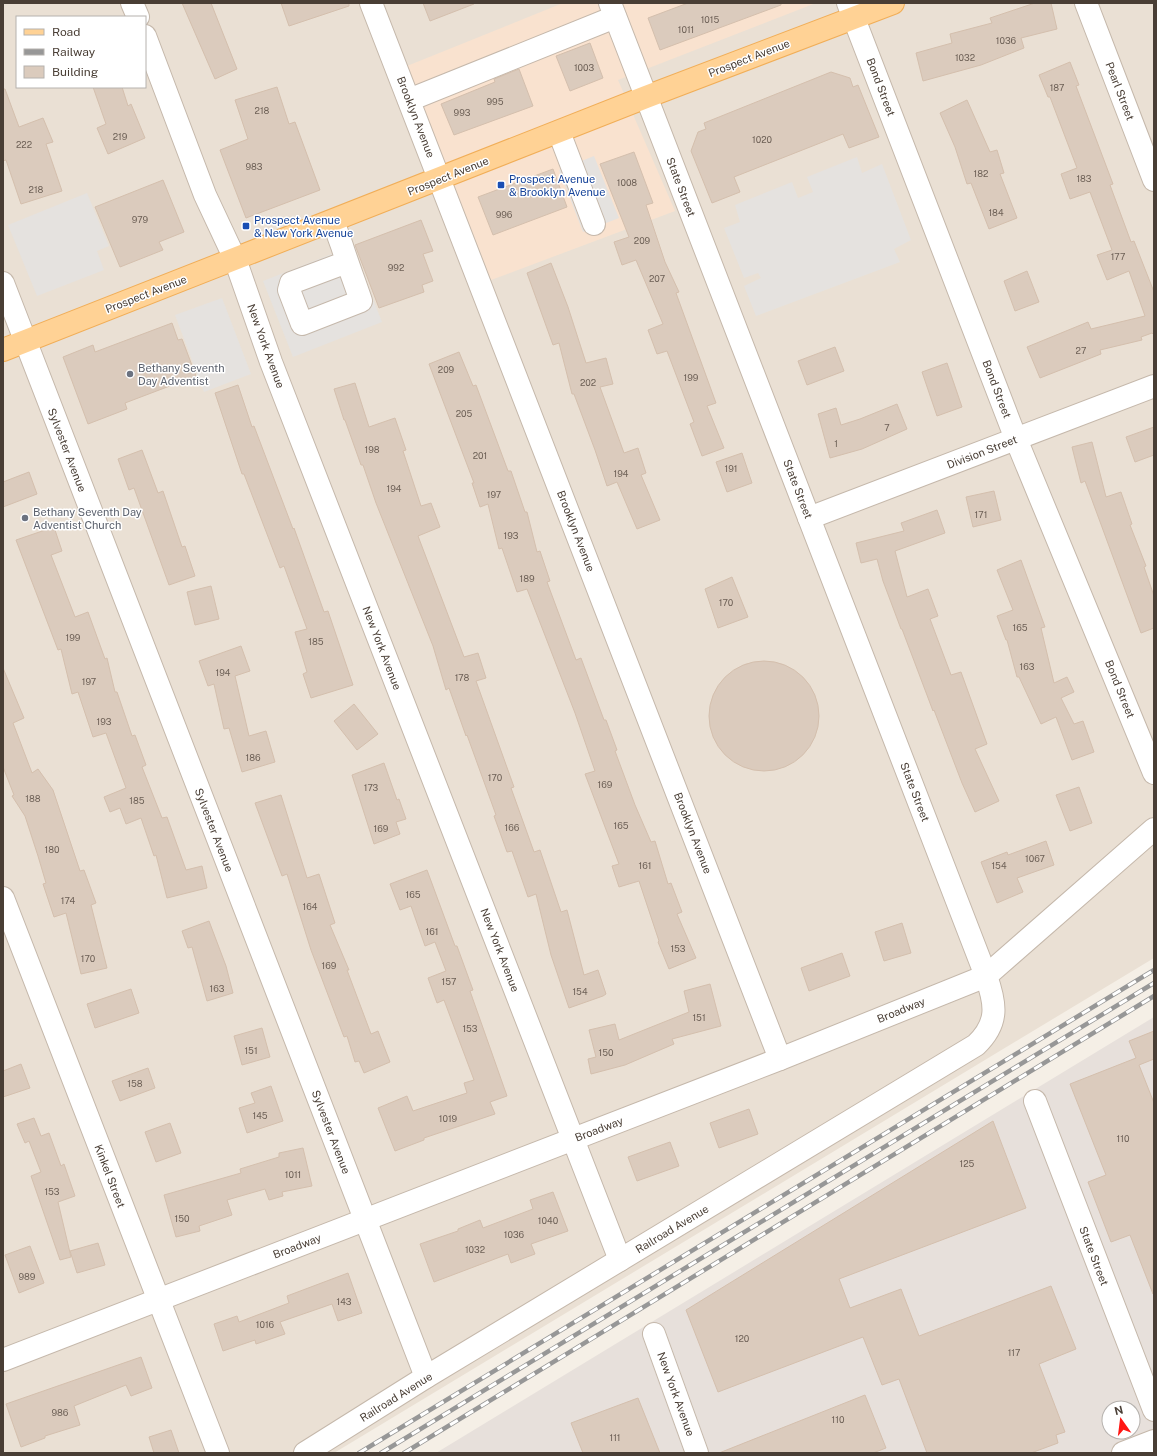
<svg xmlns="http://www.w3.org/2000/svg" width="1157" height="1456" font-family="'Public Sans',sans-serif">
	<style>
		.residential { fill: #eae0d4; fill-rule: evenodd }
		.commercial { fill: #f9e2cf }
		.industrial { fill: #e7e0db; fill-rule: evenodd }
		.parking { fill: #e5e2df }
		.building { fill: #dbcbbd; stroke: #d4bfad }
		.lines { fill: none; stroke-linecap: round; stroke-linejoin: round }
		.minor-casing { stroke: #c5b8ab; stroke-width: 24 }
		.major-casing { stroke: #f1ae58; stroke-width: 24 }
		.minor { stroke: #fff; stroke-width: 22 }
		.major { stroke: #ffd295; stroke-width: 22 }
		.rail-casing { stroke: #979797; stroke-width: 4.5 }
		.rail { stroke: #fff; stroke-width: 3; stroke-dasharray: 9; stroke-linecap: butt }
		.transit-dot { fill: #1a4fb4; stroke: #fff; stroke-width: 1.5 }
		.worship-dot { fill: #6b7280; stroke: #fff; stroke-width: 1.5 }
		.labels { text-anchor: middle; stroke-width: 3; stroke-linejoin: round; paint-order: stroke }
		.number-label { font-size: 9px; fill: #6e6157 }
		.street-label { font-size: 11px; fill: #493e35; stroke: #fff }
		.transit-label { font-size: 11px; fill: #164399; stroke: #fff; text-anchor: start }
		.worship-label { font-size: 11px; fill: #5b616d; stroke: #fff; text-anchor: start }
	</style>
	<rect width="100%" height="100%" fill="#f5efe6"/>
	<path class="residential" d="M3,3H1154V958L334,1453H3ZM17,17H145V87H17Z"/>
	<path class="commercial" d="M563,3H816L618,80L675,211L491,280L407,66Z"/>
	<path class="industrial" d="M1154,1017V1453H436ZM1109,1408H1133V1432H1109Z"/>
	<g class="parking">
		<path d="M594,156L619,218L583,232L559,170Z"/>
		<path d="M857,157L862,173L882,164L911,240L894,249L900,262L756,316L744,286L761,278L758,273L744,278L724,228L740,222L735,205L792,182L798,198L813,192L807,177Z"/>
		<path d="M87,193L109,246L97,251L104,270L37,296L8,225Z"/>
		<path d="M352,246L382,322L293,357L263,281Z"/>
		<path d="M222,298L251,374L204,392L175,315Z"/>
	</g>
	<g class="building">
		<path d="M182,3H211L237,69L215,79Z"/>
		<path d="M281,3H349V6L289,26Z"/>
		<path d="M423,3H474V4L430,21Z"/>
		<path d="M688,3H781V5L660,50L648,18Z"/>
		<path d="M1035,3H1051L1057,29L1021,38L1024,48L981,65L923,81L916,53L952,43L950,34L992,23L990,18Z"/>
		<path d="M590,43L603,78L570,91L556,56Z"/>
		<path d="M1070,62L1079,85L1076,86L1113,184L1110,185L1131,242L1134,241L1154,292V335L1152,333L1141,337L1142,340L1100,350L1101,354L1040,378L1027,347L1088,322L1091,329L1145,316L1129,271L1107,280L1097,255L1112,250L1090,192L1070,199L1061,174L1077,168L1050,97H1048L1039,75Z"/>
		<path d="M519,69L533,106L454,135L441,104L495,82L494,79Z"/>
		<path d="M831,72L850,78L853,87L858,85L879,137L849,148L843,134L734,177L740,192L712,203L691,151L698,132L706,129L704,123Z"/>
		<path d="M93,87H122L128,106L131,104L145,138L108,154L97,128L106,124Z"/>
		<path d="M277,87L289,124L295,122L320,190L246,218L220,150L248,139L235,100Z"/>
		<path d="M3,89H5L19,127L43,118L53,142L46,144L62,191L21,204L6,160L3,161Z"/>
		<path d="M967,100L990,152L997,150L1004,173L1000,174L1017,218L989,229L971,183L967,184L955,147L940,113Z"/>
		<path d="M634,152L653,203L646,205L665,262L679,292L676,293L716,403L707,406L724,448L702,456L690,424L694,422L667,351L657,354L648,330L663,324L636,260L622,265L614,242L629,237L600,164Z"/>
		<path d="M553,169L567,207L493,235L478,197Z"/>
		<path d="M163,180L184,232L159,242L163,250L120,267L95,207Z"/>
		<path d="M421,220L433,251L423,254L433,281L422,285L424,292L379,308L355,245Z"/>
		<path d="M551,263L568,307L586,363L606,358L613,384L600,387L624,453L638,448L646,473L641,475L660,520L637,529L617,482L607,486L595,450L574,394H572L559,343L553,345L527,273Z"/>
		<path d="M1027,271L1039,302L1015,311L1004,281Z"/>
		<path d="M172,323L178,340L182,339L196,376L125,403L127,409L88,424L63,357L93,345L95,352Z"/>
		<path d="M835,347L844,371L807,385L798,361Z"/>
		<path d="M459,352L473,386L476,385L508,471H511L525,512H527L537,552L540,551L550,581L547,582L576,660L581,658L604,720H606L617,750L615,751L635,805L651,842L655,841L668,884L671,883L682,912L677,914L696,958L669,969L658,942L659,941L639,881L619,887L612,866L619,864L585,774L595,771L575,713L527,589L517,592L502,548L499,549L488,504L480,507L472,483H474L429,364Z"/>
		<path d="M947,363L962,407L937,416L922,372Z"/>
		<path d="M355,383L369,427L395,418L406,450L403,451L421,506L431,503L440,527L418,536L464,657L478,653L486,678L476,681L514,787L511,788L534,852L540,850L561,912L567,910L584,975L598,970L606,994L603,996L569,1008L551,955L536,894L528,897L512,851L507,852L494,816L496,815L467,735L466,736L449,688L446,690L433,646L376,503L363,465H361L345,420H344L334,389Z"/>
		<path d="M238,385L252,427L254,426L293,529L294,528L324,612L328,611L353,685L311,698L303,674L307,672L295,632L307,629L284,566L280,568L244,474H242L215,393Z"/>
		<path d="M897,404L907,429L862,449L830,458L818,414L836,408L841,425L860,419Z"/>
		<path d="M1154,427V455L1135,462L1126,437Z"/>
		<path d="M1092,442L1106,497L1121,492L1132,524L1130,525L1146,566L1144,567L1154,596V628L1141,633L1085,481L1081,483L1072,447Z"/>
		<path d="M142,450L158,493L163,491L182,547L185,546L195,576L169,585L134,488L129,490L118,459Z"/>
		<path d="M742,453L752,483L727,492L716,462Z"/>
		<path d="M29,472L37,494L3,507V482Z"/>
		<path d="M994,491L1001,520L973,527L966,497Z"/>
		<path d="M937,510L945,533L895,551L907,597L928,589L938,616L930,619L951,675L961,672L987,744L975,749L999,801L975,812L962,783L934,710L933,711L902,629H901L883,581L877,559L861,563L856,543L904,531L901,523Z"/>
		<path d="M54,527L62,551L51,555L75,617L88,612L105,659L107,658L115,692H117L132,736L135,735L146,765L142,767L162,818L167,817L186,870L202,866L207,888L167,898L156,855L154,856L141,818L126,824L120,808L110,812L104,797L126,788L106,733L93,737L78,692L72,694L61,649L58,650L16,540Z"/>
		<path d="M1021,560L1045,627L1041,628L1054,683L1067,677L1074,692L1061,698L1074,724L1083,721L1094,752L1072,760L1056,717L1041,724L1019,677H1017L1007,640H1006L997,616L1013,610L997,570Z"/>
		<path d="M732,577L748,617L718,628L705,589Z"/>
		<path d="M211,586L219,619L195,625L187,592Z"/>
		<path d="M241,646L250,671L235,676L249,736L266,731L275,762L242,772L229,728L224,729L214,684L208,686L199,661Z"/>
		<circle cx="764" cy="716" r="55"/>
		<path d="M3,668L24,718L13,723L32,773L38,769L53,790L80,871L84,870L96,903L91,905L107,968L81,974L66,913L54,917L43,884L46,883L38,856L25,816L12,796L14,795L3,767Z"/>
		<path d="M354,704L378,734L357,750L334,721Z"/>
		<path d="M384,763L397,800L399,799L406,819L396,822L400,834L374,844L352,775Z"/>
		<path d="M1079,787L1092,823L1070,831L1056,795Z"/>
		<path d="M281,795L307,878L319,874L335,923L330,925L349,970H347L371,1034L378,1031L390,1062L364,1073L359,1061L355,1062L347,1036L344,1037L311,950L287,874L282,876L255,803Z"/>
		<path d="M1046,841L1054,865L1017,878L1023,892L997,903L981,862L1007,852L1008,855Z"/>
		<path d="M427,870L455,946H457L473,990L470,991L507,1096L490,1102L495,1114L424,1138V1140L395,1151L378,1108L407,1096L413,1111L467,1093L464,1083L474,1080L444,1000L437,1003L428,978L446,971L435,942L425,946L411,906L400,910L390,884Z"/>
		<path d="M209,921L226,966L233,993L207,1001L192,947L188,948L182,931Z"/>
		<path d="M902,923L911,953L884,961L875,932Z"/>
		<path d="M842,953L850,976L809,991L801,968Z"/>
		<path d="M710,984L721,1026L672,1039L674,1044L625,1065L591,1074L588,1059L596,1057L589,1030L615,1024L619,1040L689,1012L684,991Z"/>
		<path d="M131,989L139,1013L95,1028L87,1004Z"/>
		<path d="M262,1028L270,1057L242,1065L234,1036Z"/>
		<path d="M1154,1031V1059L1139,1065L1154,1103L1153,1294L1130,1235L1111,1242L1088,1182L1106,1175L1070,1084L1136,1058L1129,1041Z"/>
		<path d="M21,1064L30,1088L3,1097V1071Z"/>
		<path d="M148,1068L155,1088L120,1101L112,1081Z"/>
		<path d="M271,1086L283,1121L247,1133L239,1108L255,1103L251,1093Z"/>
		<path d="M749,1109L758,1134L719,1148L710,1123Z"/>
		<path d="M34,1118L41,1136L49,1133L61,1166L64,1164L75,1196L58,1202L71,1257L60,1260L31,1176L41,1172L29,1141L25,1143L17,1124Z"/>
		<path d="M993,1121L1026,1208L839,1279L850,1308L901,1289L919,1336L1051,1286L1076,1349L1039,1364L1065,1432L1056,1435L1058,1443L1031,1453H927L899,1379L882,1385L863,1337L718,1392L686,1310Z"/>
		<path d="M170,1123L181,1153L156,1162L145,1132Z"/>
		<path d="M670,1142L679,1166L637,1181L628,1157Z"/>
		<path d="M303,1148L312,1186L282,1192L283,1196L269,1200L265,1189L227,1200L232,1215L199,1226L200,1231L176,1237L164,1195L241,1173L240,1169L279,1157V1153Z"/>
		<path d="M553,1192L568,1231L531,1244L535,1254L511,1263L508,1254L434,1282L420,1244L458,1231V1229L480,1220L483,1228L533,1209L530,1200Z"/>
		<path d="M98,1243L105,1265L77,1273L70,1251Z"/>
		<path d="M30,1246L44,1283L19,1293L5,1255Z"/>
		<path d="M348,1273L362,1313L338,1321L332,1304L280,1322L285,1334L256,1344L255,1340L223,1351L214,1324L237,1316L239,1322L289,1303L287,1296Z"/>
		<path d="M141,1357L152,1388L131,1396L126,1385L74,1406L80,1425L45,1436V1438L21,1447L6,1404Z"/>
		<path d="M865,1395L886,1448L873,1453H719Z"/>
		<path d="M638,1398L660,1453H583L571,1423Z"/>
		<path d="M171,1430L179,1453H154L149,1437Z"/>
	</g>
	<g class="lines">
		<g class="minor-casing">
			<g id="minor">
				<path d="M132,3L138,17"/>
				<path d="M371,3L780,1059"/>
				<path d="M848,3L1016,439L1154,773"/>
				<path d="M1086,3L1154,180"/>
				<path d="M145,36L205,195L235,259L271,362L620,1260"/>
				<path d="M409,100L615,17"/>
				<path d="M559,132L594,224"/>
				<path d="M333,221L342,246C348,265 355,283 361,301L302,324L289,290L291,283L347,262"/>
				<path d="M3,283L426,1377"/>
				<path d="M809,518L1154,386"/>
				<path d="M3,898L218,1453"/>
				<path d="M1035,1101L1154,1410"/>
				<path d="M654,1334L697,1453"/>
				<path d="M3,1360L780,1059L986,976L1154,829"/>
				<path d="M305,1453L426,1377L976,1045C999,1023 996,1004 986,976L610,3"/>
				<path d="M1123,1453L1154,1441"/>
			</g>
		</g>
		<g class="major-casing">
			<path id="major" d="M3,350L646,97L893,3"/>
		</g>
		<use href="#minor" class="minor"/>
		<use href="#major" class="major"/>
		<g class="rail-casing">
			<g id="rail">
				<path d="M359,1453L1154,970"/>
				<path d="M381,1453L1154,983"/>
				<path d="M404,1453L1154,996"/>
			</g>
		</g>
		<use href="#rail" class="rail"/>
	</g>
	<g class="transit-dot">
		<rect x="497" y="181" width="8" height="8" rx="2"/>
		<rect x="242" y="222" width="8" height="8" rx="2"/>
	</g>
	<g class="worship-dot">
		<circle cx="130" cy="374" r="4"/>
		<circle cx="25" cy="518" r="4"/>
	</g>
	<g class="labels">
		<g class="number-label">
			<text x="710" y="23">1015</text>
			<text x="686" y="33">1011</text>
			<text x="1006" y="44">1036</text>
			<text x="965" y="61">1032</text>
			<text x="584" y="71">1003</text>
			<text x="1057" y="91">187</text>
			<text x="495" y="105">995</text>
			<text x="262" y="114">218</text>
			<text x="462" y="116">993</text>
			<text x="120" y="140">219</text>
			<text x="762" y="143">1020</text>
			<text x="24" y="148">222</text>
			<text x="254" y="170">983</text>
			<text x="981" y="177">182</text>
			<text x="1084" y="182">183</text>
			<text x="627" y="186">1008</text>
			<text x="36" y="193">218</text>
			<text x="996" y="216">184</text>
			<text x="504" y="218">996</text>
			<text x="140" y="223">979</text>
			<text x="642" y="244">209</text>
			<text x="1118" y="260">177</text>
			<text x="396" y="271">992</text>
			<text x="657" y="282">207</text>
			<text x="1081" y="354">27</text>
			<text x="446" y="373">209</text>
			<text x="691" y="381">199</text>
			<text x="588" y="386">202</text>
			<text x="464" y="417">205</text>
			<text x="887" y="431">7</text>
			<text x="836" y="447">1</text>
			<text x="372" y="453">198</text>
			<text x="480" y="459">201</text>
			<text x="731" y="472">191</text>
			<text x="621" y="477">194</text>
			<text x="394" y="492">194</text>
			<text x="494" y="498">197</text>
			<text x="981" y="518">171</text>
			<text x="511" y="539">193</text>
			<text x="527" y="582">189</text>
			<text x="726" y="606">170</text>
			<text x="1020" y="631">165</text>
			<text x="73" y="641">199</text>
			<text x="316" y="645">185</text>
			<text x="1027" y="670">163</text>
			<text x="223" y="676">194</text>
			<text x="462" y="681">178</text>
			<text x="89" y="685">197</text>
			<text x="104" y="725">193</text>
			<text x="253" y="761">186</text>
			<text x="495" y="781">170</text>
			<text x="605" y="788">169</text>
			<text x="371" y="791">173</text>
			<text x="33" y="802">188</text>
			<text x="137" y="804">185</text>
			<text x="621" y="829">165</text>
			<text x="512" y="831">166</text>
			<text x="381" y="832">169</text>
			<text x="52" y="853">180</text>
			<text x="1035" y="862">1067</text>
			<text x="645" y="869">161</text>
			<text x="999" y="869">154</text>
			<text x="413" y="898">165</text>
			<text x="68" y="904">174</text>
			<text x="310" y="910">164</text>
			<text x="432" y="935">161</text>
			<text x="678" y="952">153</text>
			<text x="88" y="962">170</text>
			<text x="329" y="969">169</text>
			<text x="449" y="985">157</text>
			<text x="217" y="992">163</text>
			<text x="580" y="995">154</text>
			<text x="699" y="1021">151</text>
			<text x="470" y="1032">153</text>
			<text x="251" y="1054">151</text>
			<text x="606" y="1056">150</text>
			<text x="135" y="1087">158</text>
			<text x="260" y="1119">145</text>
			<text x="448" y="1122">1019</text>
			<text x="1123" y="1142">110</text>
			<text x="967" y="1167">125</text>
			<text x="293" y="1178">1011</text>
			<text x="52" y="1195">153</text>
			<text x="182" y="1222">150</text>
			<text x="548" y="1224">1040</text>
			<text x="514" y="1238">1036</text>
			<text x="475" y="1253">1032</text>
			<text x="27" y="1280">989</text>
			<text x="344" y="1305">143</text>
			<text x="265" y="1328">1016</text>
			<text x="742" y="1342">120</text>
			<text x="1014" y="1356">117</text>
			<text x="60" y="1416">986</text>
			<text x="838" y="1423">110</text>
			<text x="615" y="1441">111</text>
		</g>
		<g class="street-label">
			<text transform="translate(749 58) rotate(-21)" y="4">Prospect Avenue</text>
			<text transform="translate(881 87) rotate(69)" y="4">Bond Street</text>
			<text transform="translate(1120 91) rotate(69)" y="4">Pearl Street</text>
			<text transform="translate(416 117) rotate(69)" y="4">Brooklyn Avenue</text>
			<text transform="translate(448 176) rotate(-22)" y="4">Prospect Avenue</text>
			<text transform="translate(681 187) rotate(69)" y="4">State Street</text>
			<text transform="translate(146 294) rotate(-21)" y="4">Prospect Avenue</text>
			<text transform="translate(266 346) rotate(70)" y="4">New York Avenue</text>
			<text transform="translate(997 389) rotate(69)" y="4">Bond Street</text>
			<text transform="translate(67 450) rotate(69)" y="4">Sylvester Avenue</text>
			<text transform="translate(982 452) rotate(-21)" y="4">Division Street</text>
			<text transform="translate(798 489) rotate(69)" y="4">State Street</text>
			<text transform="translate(576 531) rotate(69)" y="4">Brooklyn Avenue</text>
			<text transform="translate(382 648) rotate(69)" y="4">New York Avenue</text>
			<text transform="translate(1120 689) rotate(68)" y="4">Bond Street</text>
			<text transform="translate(915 792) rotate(69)" y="4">State Street</text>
			<text transform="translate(214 830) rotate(69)" y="4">Sylvester Avenue</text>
			<text transform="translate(693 833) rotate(69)" y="4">Brooklyn Avenue</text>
			<text transform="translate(500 950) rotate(69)" y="4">New York Avenue</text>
			<text transform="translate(901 1010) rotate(-22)" y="4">Broadway</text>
			<text transform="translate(599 1129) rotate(-21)" y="4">Broadway</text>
			<text transform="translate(331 1132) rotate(69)" y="4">Sylvester Avenue</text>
			<text transform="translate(110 1176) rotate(69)" y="4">Kinkel Street</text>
			<text transform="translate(672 1229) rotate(-31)" y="4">Railroad Avenue</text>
			<text transform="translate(297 1246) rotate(-21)" y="4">Broadway</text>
			<text transform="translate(1094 1256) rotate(69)" y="4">State Street</text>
			<text transform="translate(676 1394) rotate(70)" y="4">New York Avenue</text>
			<text transform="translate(396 1397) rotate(-32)" y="4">Railroad Avenue</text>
		</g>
		<g class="transit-label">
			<text x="509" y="183">Prospect Avenue<tspan x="509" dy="13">&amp; Brooklyn Avenue</tspan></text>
			<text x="254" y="224">Prospect Avenue<tspan x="254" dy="13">&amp; New York Avenue</tspan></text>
		</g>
		<g class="worship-label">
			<text x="138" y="372">Bethany Seventh<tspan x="138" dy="13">Day Adventist</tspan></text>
			<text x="33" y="516">Bethany Seventh Day<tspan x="33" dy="13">Adventist Church</tspan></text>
		</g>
	</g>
	<rect width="1157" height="1456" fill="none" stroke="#493e35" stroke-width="8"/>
	<rect x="16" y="16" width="130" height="72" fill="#ffffff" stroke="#b6b2ae"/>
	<rect x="24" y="29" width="20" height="6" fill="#ffd295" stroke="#b6b2ae"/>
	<text x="52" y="36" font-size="12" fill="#493e35">Road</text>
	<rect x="24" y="49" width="20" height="6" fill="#979797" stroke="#b6b2ae"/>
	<text x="52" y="56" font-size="12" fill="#493e35">Railway</text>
	<rect x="24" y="66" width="20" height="12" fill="#dbcbbd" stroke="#b6b2ae"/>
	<text x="52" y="76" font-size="12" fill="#493e35">Building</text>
	<g transform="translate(1121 1420) rotate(346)"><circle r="19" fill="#ffffff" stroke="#b6b2ae"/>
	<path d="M0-3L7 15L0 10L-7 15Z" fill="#ff1613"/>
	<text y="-6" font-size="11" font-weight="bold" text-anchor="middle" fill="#493e35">N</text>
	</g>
</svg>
